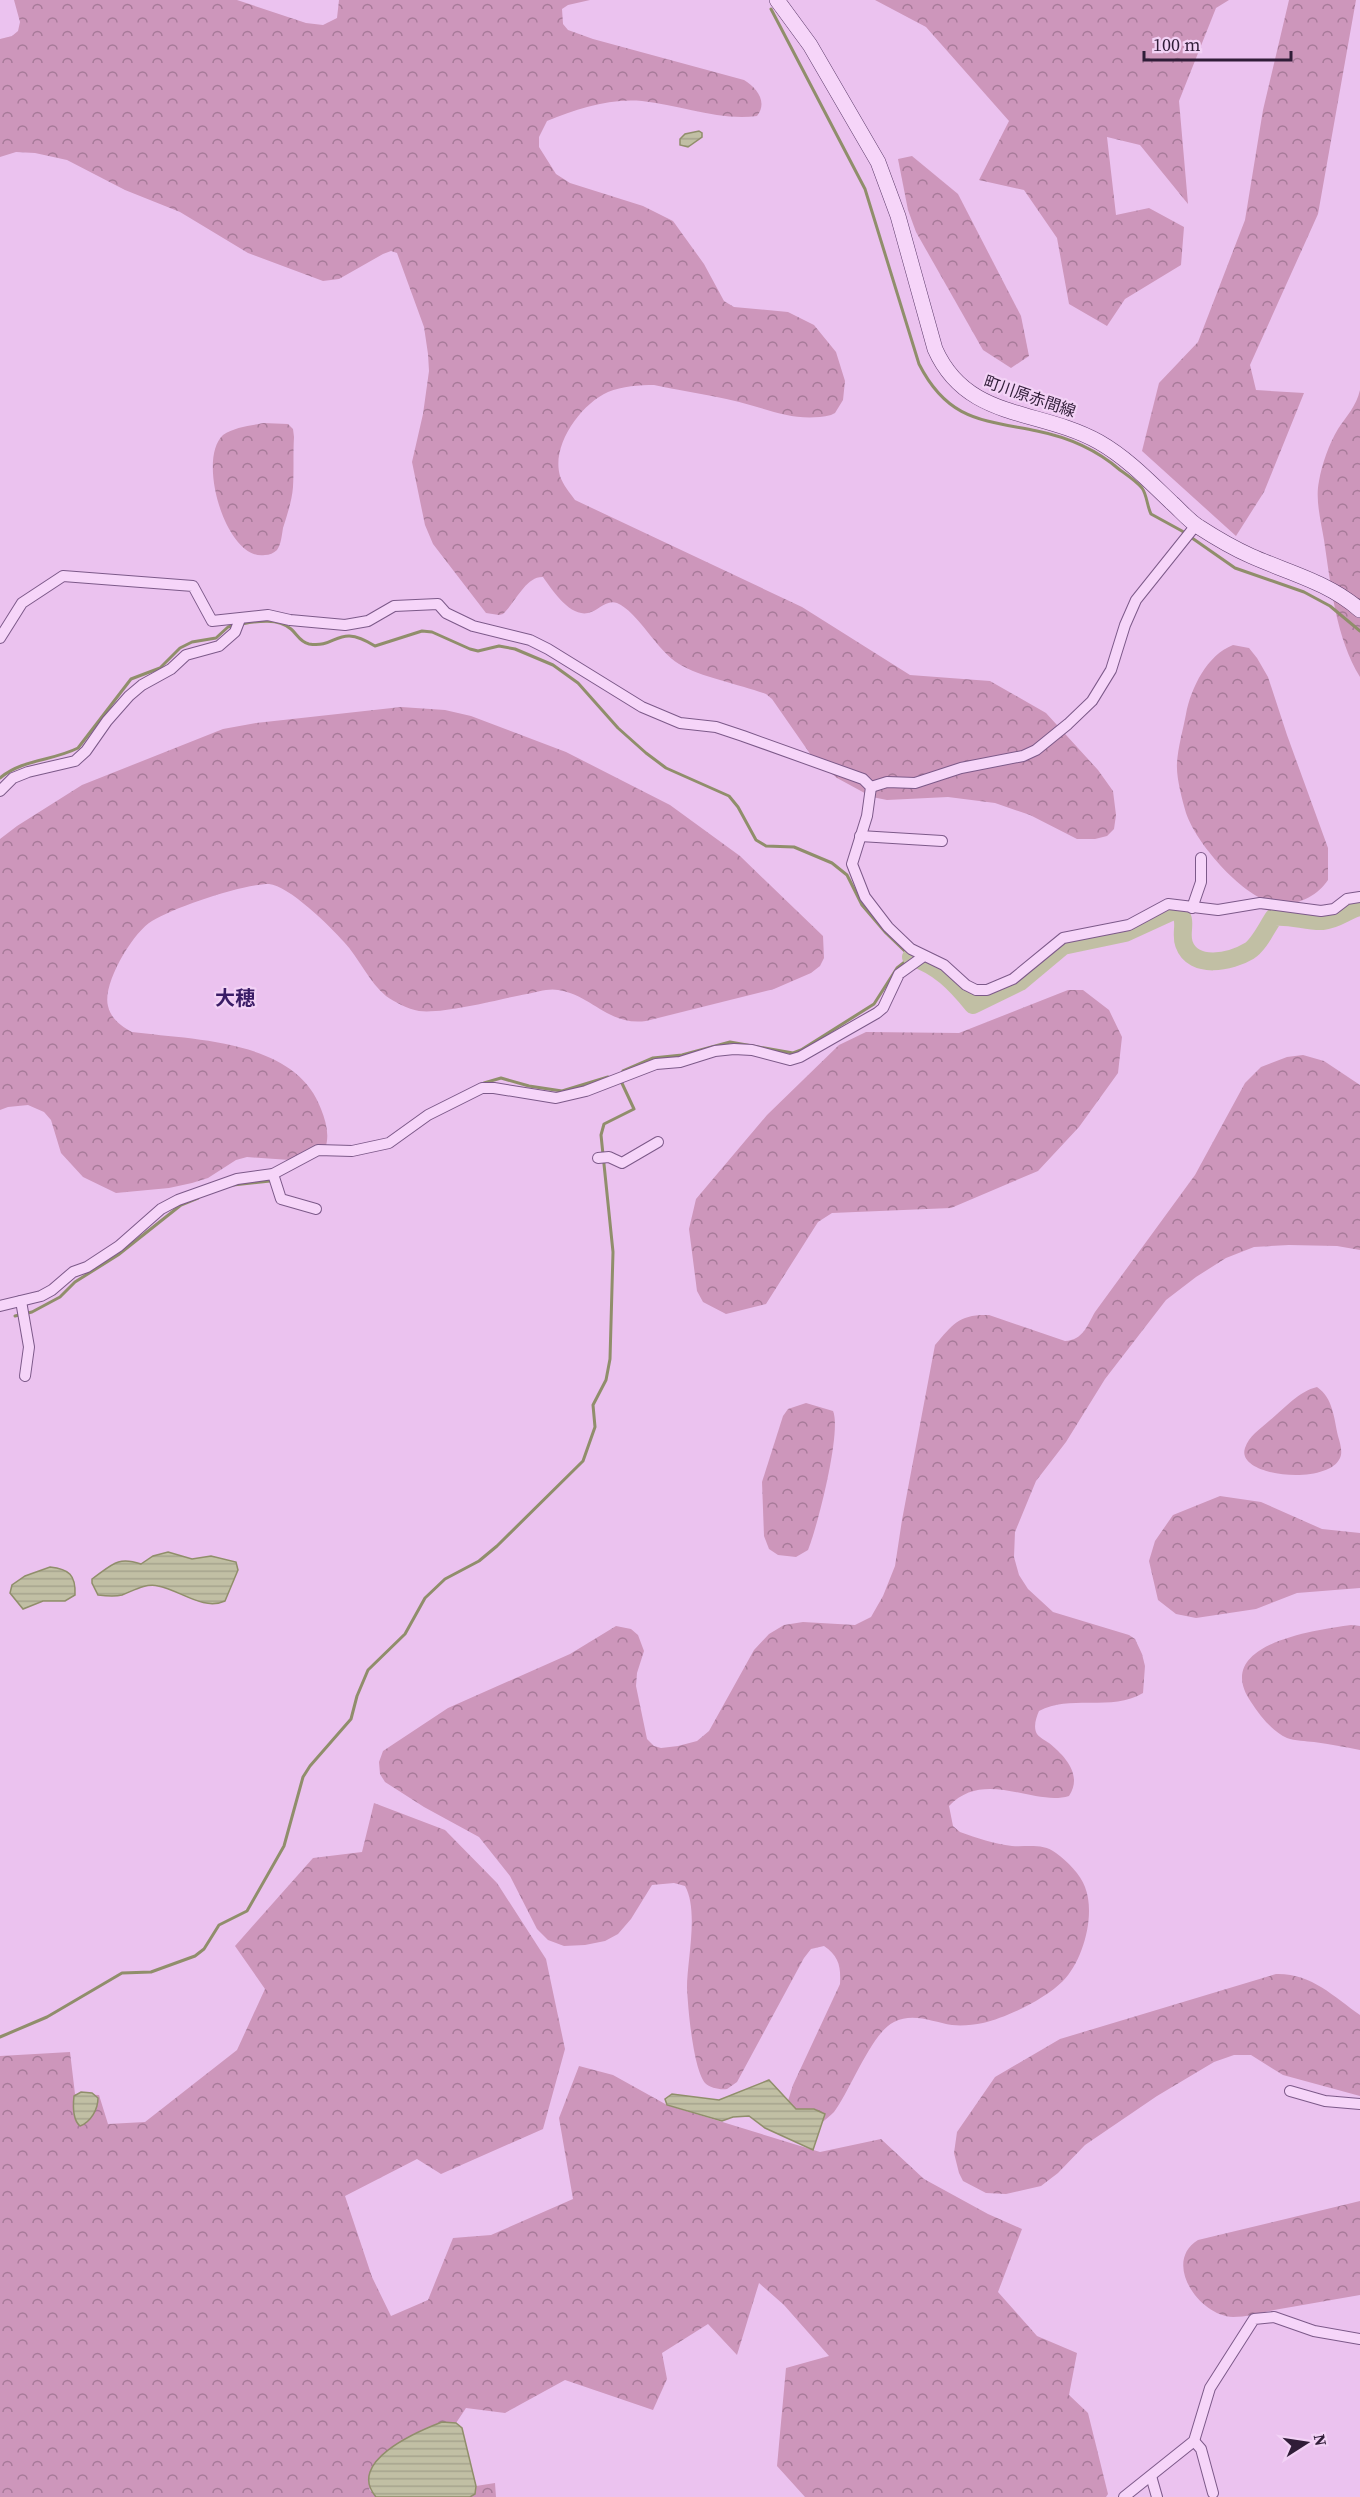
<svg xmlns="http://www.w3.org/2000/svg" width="1360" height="2497" font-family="'Source Serif 4','Noto Sans JP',serif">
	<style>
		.forest { fill: url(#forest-crowns) }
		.water { fill: url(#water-rules); stroke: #908e6b; stroke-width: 1.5 }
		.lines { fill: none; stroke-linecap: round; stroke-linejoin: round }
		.stream { stroke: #908e6b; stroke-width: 3 }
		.river { stroke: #c1bfa4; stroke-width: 18 }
		.minor-casing { stroke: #7c5989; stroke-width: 12 }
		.secondary-casing { stroke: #5d3c6b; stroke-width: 16 }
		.minor { stroke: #f6d5f9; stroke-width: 10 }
		.secondary { stroke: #f6d5f9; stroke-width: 15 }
		.labels { text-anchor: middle; stroke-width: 4.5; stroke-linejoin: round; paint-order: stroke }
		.street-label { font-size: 16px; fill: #301d38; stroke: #f3d2f6 }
		.quarter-label { font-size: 20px; font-weight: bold; fill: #3a1c66; stroke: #f3d2f6 }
	</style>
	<defs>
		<pattern id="forest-crowns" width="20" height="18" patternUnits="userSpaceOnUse" patternTransform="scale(1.5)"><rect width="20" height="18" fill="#cd96bb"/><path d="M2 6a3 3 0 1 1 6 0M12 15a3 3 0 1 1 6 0" fill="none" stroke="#a77a99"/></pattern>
		<pattern id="water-rules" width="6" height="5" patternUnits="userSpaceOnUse" patternTransform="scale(1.5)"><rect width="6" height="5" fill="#c1bfa4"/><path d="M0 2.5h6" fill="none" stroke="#a6a48e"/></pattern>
	</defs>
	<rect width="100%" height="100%" fill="#ebc2ef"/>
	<g class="forest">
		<path d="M14,0H237L306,23L323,25L337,18L339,0H590L568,5L562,9L563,24L568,30L593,39L744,80C757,88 768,102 757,116C719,121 680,105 642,101C609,98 577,109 547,121L539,137V147L556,174L570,183L643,206L673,221L704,264L724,301L734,307L788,312L814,325L836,352L845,381L843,400L835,413L831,415C801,422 778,413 750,405C719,396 686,392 654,385C640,385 622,386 608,392C581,404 551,445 560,476C563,485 570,493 575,500L802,607L910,675L990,681L1046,713L1098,770L1113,791L1116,815L1114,829L1107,836L1095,839H1077L1030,815L995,803L948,797L887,800L872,797L837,778L813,758L772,699L766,694C742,685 700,677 679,664C657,651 638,612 617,603C606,599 598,611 588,613C570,617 552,590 543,577C526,576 515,603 503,614L499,615L486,613L433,544L425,525L412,462L423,414L429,371L428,354L424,327L397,253L391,251L383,254L339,279L323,281L248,253L180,212L125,190L67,160L35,153L16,152L0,157V39L12,36L18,31L20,22Z"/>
		<path d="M875,0H1229L1216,8L1179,101L1188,204L1140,145L1107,137L1116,215L1149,208L1184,227L1181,265L1125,299L1107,326L1069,304L1057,238L1024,190L979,180L1009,121L926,27Z"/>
		<path d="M1289,0H1356L1318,214L1250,365L1256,390L1304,393L1264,492L1236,536L1142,451L1159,383L1198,342L1245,220L1263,110Z"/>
		<path d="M912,156L958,194L1021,316L1029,356L1011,368L983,350L916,232L908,210L898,159Z"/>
		<path d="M1360,390V677C1336,638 1331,586 1324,540C1321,521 1315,500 1319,481C1322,464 1329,444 1338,429C1347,415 1356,407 1360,390Z"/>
		<path d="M263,423L288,424L293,429L294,437C293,453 294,471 293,487C292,501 287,515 283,528C282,534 281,545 277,550C274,553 269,555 265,555C227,562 196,460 223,435C234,427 250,426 263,423Z"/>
		<path d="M1233,645L1249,648L1257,658L1268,677L1287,735L1328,848V880C1317,897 1293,908 1273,903C1241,895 1196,843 1186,813C1182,799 1176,777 1177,763C1178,747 1183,730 1186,714C1191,688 1207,655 1233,645Z"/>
		<path d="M401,707L445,710L471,716L566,752L670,805L740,856L823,936L824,958L820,966L811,973L774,989L646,1021C608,1026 592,995 558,990C549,988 536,992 527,994C499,999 445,1014 419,1011C408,1009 394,1002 386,996C369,982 359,958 344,942C331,927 288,885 269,884C243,884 175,907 152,921C133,932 102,984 108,1006C111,1019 121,1026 132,1032C193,1040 296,1039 321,1109C326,1122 330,1135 325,1149L290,1160L247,1157L236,1160L208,1178L192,1183L169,1188L116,1193L83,1177L61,1153L51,1120L44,1112L28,1105L8,1107L0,1110V839L17,826L82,785L223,729L256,723Z"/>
		<path d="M1068,990H1083L1109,1010L1122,1037L1118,1073L1079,1127L1038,1171L951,1208L832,1213L818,1222L766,1304L726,1314L703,1302L697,1291L689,1229L696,1199L767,1115L839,1045L866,1032L959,1033Z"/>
		<path d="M1303,1055L1324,1061L1360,1085V1250L1337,1246L1289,1245L1254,1247L1226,1258L1196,1277L1166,1300L1105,1379L1066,1442L1036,1481L1015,1532L1014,1557L1019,1575L1028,1589L1053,1612L1129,1635L1135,1639L1142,1654L1145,1666L1143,1693C1111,1712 1072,1694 1039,1711C1036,1718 1033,1727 1037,1734C1040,1738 1046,1741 1049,1743C1065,1756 1083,1775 1069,1796C1034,1807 985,1768 949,1806L953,1826L960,1832C977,1838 994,1844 1012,1846C1028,1847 1043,1843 1056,1853C1067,1861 1081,1875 1085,1887C1096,1915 1083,1961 1063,1981C1045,1999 1008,2017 983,2023C973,2025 962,2026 952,2025C933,2022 913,2012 894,2022C872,2032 850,2091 834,2112C830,2116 825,2120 820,2124L787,2104L793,2085L840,1984C841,1967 839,1956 824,1946L811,1949L804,1958L737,2082L727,2089C720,2090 710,2088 705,2083C693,2068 688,2008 687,1988C687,1960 699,1911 685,1886L674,1883L652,1885L631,1919L618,1934L605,1941L585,1945L564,1946L548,1940L537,1929L510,1876L479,1837L424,1807L385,1782L380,1774L379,1762L383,1751L448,1708L570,1654L616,1626L631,1629L638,1635L644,1651L637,1673L636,1686L647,1739L654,1746L661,1748L678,1746L697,1741L709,1731L754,1650L769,1634L784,1625L803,1622L855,1625L871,1617L883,1596L895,1566L902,1520L935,1345C953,1324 959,1314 989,1315L1065,1341C1083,1340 1087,1326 1095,1312L1195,1175L1245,1083L1261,1067L1287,1057Z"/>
		<path d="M1317,1387C1333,1398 1334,1418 1338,1436C1340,1443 1343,1452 1340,1458C1328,1486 1235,1477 1245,1448C1249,1436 1260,1429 1269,1421C1284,1409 1299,1391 1317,1387Z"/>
		<path d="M806,1403L833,1411C842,1431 817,1528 808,1550L796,1557L778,1555L769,1549L764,1536L762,1482L783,1416L788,1409Z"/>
		<path d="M1220,1496L1261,1502L1322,1529L1360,1533V1588L1297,1593L1256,1609L1196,1618L1176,1614L1158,1600L1149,1561L1155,1541L1173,1515Z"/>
		<path d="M1351,1625L1360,1626V1750C1345,1747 1330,1744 1314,1742C1306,1741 1295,1741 1287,1738C1272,1731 1260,1716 1251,1702C1211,1644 1315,1630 1351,1625Z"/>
		<path d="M374,1803L445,1830L497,1883L546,1959L565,2049L543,2129L441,2174L417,2159L345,2196L372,2277L391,2316L428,2300L453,2238L491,2235L573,2199L559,2118L579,2066L613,2075L667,2105L820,2152L881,2139L924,2179L988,2214L1022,2229L998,2292L1037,2336L1077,2353L1069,2395L1088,2413L1108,2494L1106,2497H805L777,2466L786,2368L829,2356L784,2305L759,2283L737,2355L708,2324L662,2353L667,2379L653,2410L565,2380L505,2413L466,2408L456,2423L442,2422L369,2489L376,2497H0V2056L70,2052L75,2094L99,2095L108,2124L145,2122L237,2050L265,1989L235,1946L313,1858L362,1852Z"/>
		<path d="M1276,1974C1311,1973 1333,1996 1360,2015V2096L1283,2075L1251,2055H1234L1214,2062L1157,2096L1085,2145L1058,2173L1041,2186L1006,2194L986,2193L963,2181L959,2173L954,2153L957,2132L995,2077L1060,2039Z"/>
		<path d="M1360,2201V2295C1331,2300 1303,2305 1274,2310C1261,2313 1246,2317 1233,2317C1199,2316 1162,2262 1198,2240Z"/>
		<path d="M495,2483L496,2497H470L475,2494L476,2486Z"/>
	</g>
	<g class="water">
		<path d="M699,131L702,133V137L688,147L680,145V139L685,134Z"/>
		<path d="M168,1552L192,1559L211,1556L236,1562L238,1570L225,1601C203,1611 180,1590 158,1586C145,1583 133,1591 122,1595C114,1597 106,1596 98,1595L92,1583V1579C112,1565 117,1556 141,1564L153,1556Z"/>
		<path d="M50,1567C69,1569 76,1575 75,1595L65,1601H43L23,1609L10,1593L12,1585L25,1576Z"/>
		<path d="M769,2080L796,2109H814L825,2114L813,2150L765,2128L749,2116L733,2117L722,2121L667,2105L665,2099L672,2094L719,2100Z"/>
		<path d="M81,2092L92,2093L98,2098C98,2109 91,2122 80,2126C73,2120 73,2105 74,2096Z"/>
		<path d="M442,2422L456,2423L462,2428L476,2486L475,2494L470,2497H376C346,2462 416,2432 442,2422Z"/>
	</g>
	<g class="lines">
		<g class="stream">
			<path d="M771,9L865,189L919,364C948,421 983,420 1037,431C1067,437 1097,450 1120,470C1127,475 1136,481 1142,488C1147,495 1147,506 1151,514L1182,531L1235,568L1304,592L1330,606L1360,631"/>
			<path d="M242,624C258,621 278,618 291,629C297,634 300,642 309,644C338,649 337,622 375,646L422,631L432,632L470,649L478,651L499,646L515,649L553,665L578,683L618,728L646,753L666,768L729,796L738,807L756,840L766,846L794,847L832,863L847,875L862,905L886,933L911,957L897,968L874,1004L801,1050L793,1053L730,1042L682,1055L653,1058L623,1071"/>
			<path d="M0,778C23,759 52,761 78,748L131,679L160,668L180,648L192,642L216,638L228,627L235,625"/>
			<path d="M484,1083L501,1078L529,1086L562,1091L608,1077"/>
			<path d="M233,1185L270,1181"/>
			<path d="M15,1316L32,1312L60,1297L75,1282L118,1255L181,1205L198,1198"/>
			<path d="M0,2037L47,2017L122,1973L151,1972L195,1956L204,1949L219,1925L247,1911L284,1846L303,1777L310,1766L351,1719L357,1696L368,1670L405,1634L425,1598L445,1579L479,1561L497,1546L583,1461L595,1427L593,1405L606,1380L610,1359L613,1252L601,1135L604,1124L634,1109L620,1079"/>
		</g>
		<path class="river" d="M911,957C939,966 955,983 973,1005L1020,982L1063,946L1125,933L1173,911L1180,913C1187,922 1180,933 1184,944C1193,970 1231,962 1249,951C1259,945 1267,927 1274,917C1291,915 1307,922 1323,921C1337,920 1347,910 1360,907"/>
		<g class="minor-casing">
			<g id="minor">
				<path d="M0,638L22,603L63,576L193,586L212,621L268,615L290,620L345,625L368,621L394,606L438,604L446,613L473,626L530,640L548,649L642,707L680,723L716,727L743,736L863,779L871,787L867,816L852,864L865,897L888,927L911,949L944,965L966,985L976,990H987L1013,979L1063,938L1129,925L1168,904L1218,910L1260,903L1321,911L1334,909L1347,899L1360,897"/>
				<path d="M871,787L887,782L915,783L961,768L1023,756L1036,750L1068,724L1092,701L1111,670L1125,625L1136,600L1196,525"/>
				<path d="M0,791L13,778L28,772L75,761L86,751L107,721L129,696L142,685L171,669L186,655L219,646L235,632L240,619"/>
				<path d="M860,836L942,841"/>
				<path d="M1192,908L1201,882V858"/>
				<path d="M598,1158L609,1157L622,1163L658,1142"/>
				<path d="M273,1174L281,1199L316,1209"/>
				<path d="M21,1301L29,1347L25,1376"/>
				<path d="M0,1306L41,1296L52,1290L73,1272L87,1267L119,1246L161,1209L178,1200L237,1179L273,1174L318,1150L352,1151L389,1143L428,1115L482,1088H494L556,1098L586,1091L656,1064L680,1062L715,1051L734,1049L752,1050L790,1060L800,1057L877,1013L883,1008L899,974L924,956"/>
				<path d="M1290,2091L1325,2101L1360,2104"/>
				<path d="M1194,2441L1201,2449L1213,2493"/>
				<path d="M1151,2476L1157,2497"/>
				<path d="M1124,2497L1194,2441L1210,2388L1254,2319L1274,2317L1314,2331L1360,2339"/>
			</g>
		</g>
		<g class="secondary-casing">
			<path id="secondary" d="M777,0L810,45L878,162L898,216L935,349C967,421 1038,408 1099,442C1127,458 1149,481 1172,503C1181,511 1189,521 1199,527C1216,538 1233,548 1251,556C1289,573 1328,582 1360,610"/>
		</g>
		<use href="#minor" class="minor"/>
		<use href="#secondary" class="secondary"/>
	</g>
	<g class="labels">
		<g class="street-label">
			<text transform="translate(1030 396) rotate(19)" y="6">町川原赤間線</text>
		</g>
		<g class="quarter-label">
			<text x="235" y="1005">大穂</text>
		</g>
	</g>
	<g transform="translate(1306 2443) rotate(78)" stroke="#f3d2f6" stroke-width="4.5" paint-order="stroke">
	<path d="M0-4.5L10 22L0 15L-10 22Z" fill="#301d38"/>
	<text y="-9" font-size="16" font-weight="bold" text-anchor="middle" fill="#301d38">N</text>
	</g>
	<path d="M1144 51v9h147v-9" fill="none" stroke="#301d38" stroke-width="3"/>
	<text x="1153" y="51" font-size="18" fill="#301d38" stroke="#f3d2f6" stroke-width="4.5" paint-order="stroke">100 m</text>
</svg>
